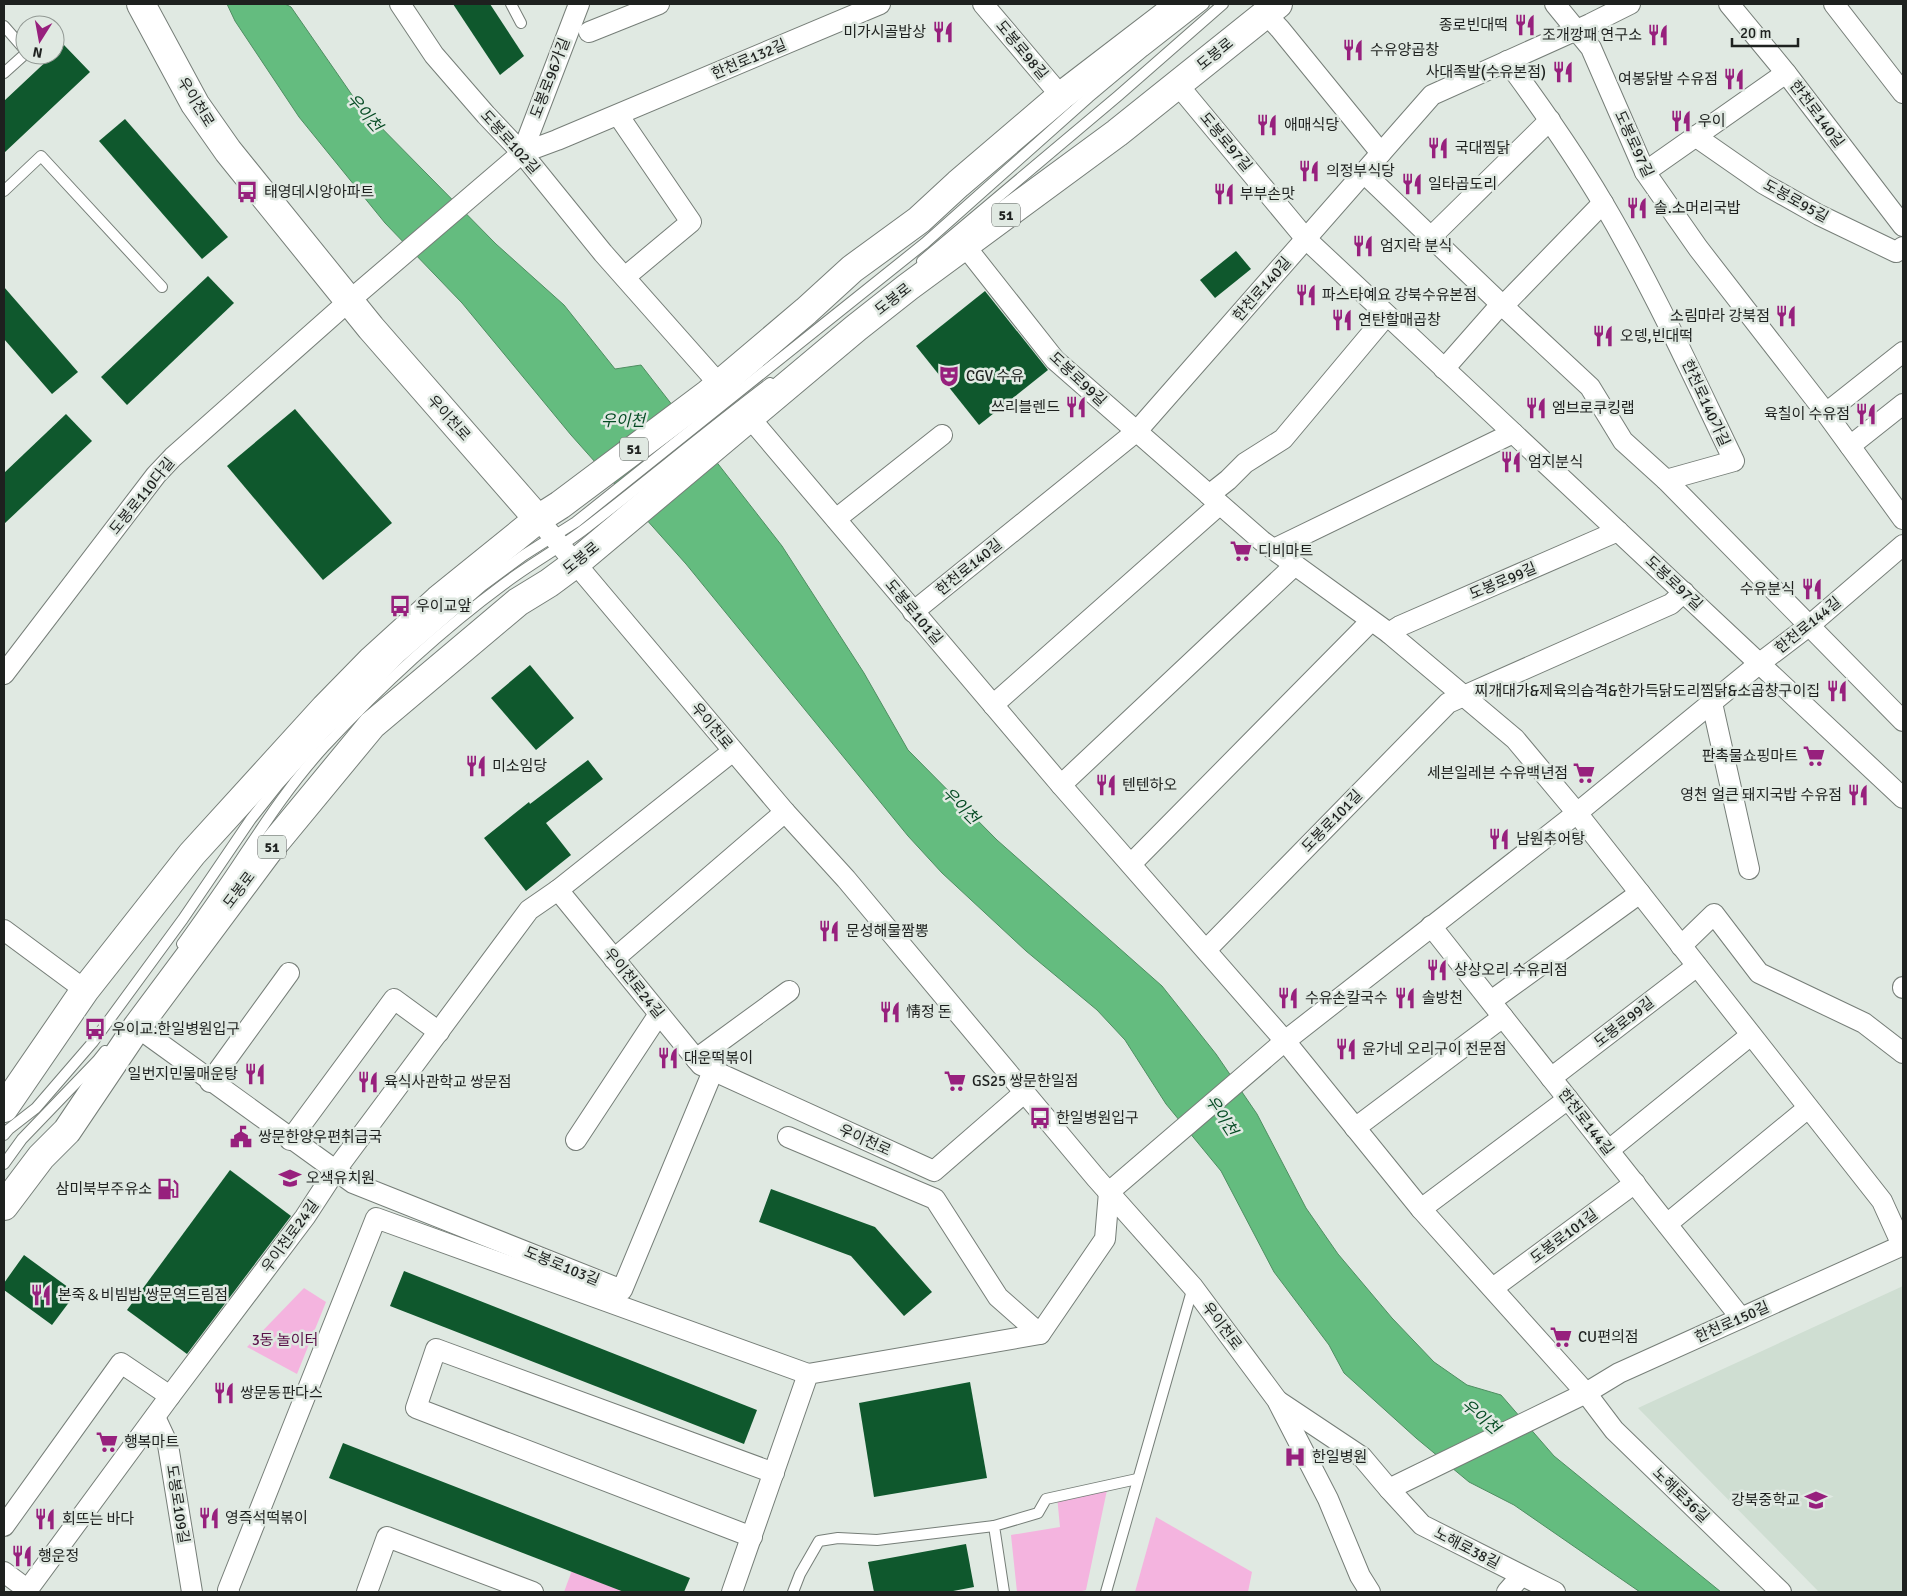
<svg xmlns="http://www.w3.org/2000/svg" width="1907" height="1596" font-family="Signika,'Noto Sans KR',sans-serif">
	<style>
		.built { fill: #cfded2 }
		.green { fill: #f4b4df }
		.water { fill: #64bc7f; stroke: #4f8e62 }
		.building { fill: #0f582d }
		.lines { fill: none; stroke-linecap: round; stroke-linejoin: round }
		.lane-casing { stroke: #767e78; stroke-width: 12 }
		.street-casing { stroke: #767e78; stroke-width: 22 }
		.secondary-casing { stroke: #767e78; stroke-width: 30 }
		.primary-casing { stroke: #767e78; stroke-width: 30 }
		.lane { stroke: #fff; stroke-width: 10 }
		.street { stroke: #fff; stroke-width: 20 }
		.secondary { stroke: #fff; stroke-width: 28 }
		.primary { stroke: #fff; stroke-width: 28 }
		.labels { text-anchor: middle; stroke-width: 5; stroke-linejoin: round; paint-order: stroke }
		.shield { fill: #e0e9e2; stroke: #585d5a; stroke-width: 1 }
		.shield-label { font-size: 14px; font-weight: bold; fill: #1e211f }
		.poi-label { font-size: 15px; fill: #1e211f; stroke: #e0e9e2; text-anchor: start }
		.street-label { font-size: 15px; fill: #1e211f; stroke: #e0e9e2 }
		.park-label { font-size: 15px; fill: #5a1149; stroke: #e0e9e2 }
		.water-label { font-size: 16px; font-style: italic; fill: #074c25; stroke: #e0e9e2 }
	</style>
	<rect width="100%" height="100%" fill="#e0e9e2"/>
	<path class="built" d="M1903,1286V1592H1819L1638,1408Z"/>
	<g class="green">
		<path d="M304,1288L326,1302L297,1374L247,1347Z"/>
		<path d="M1107,1490L1086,1590L1077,1592H1017L1011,1535L1060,1527L1057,1496Z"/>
		<path d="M1156,1517L1252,1572L1248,1592H1135Z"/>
		<path d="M574,1565L646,1592H564Z"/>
	</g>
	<path class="water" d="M227,4H285L291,7L359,105L496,244L564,305L615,369L641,365L782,546L864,673L908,750L997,840L1162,986L1216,1054L1257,1114L1306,1208L1338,1254L1392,1318L1434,1362L1467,1385L1501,1395L1554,1456L1721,1592H1640L1514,1505L1469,1482L1416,1438L1344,1373L1329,1345L1274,1272L1221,1171L1166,1104L1125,1040L1097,1010L1026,951L942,873L908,836L686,564L571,435L462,303L385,223L299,117L235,21Z"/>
	<g class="building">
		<path d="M453,4H490L524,56L500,75Z"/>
		<path d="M64,45L90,72L4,153V101L53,55H55V53Z"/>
		<path d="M125,119L228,237L202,259L99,141Z"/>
		<path d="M1236,251L1251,269L1215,298L1200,280Z"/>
		<path d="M208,276L234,303L127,405L101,377Z"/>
		<path d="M4,287L78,372L52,394L4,339Z"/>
		<path d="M985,291L1048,370L979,425L916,346Z"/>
		<path d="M295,409L392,523L323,580L227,466Z"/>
		<path d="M66,414L92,441L4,524V473Z"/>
		<path d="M530,665L574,718L536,750L491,698Z"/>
		<path d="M588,760L603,779L546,823L571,855L526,891L484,838L529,802L530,804Z"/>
		<path d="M230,1170L291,1216L187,1354L127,1310Z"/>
		<path d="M771,1189L875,1227L932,1292L904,1316L851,1256L759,1222Z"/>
		<path d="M24,1255L76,1293L52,1325L4,1290V1283Z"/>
		<path d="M404,1271L757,1410L744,1444L390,1306Z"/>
		<path d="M970,1382L987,1478L874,1497L859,1403Z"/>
		<path d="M343,1443L690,1578L684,1592H624L329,1478Z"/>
		<path d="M966,1544L974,1587L948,1592H874L868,1562Z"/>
	</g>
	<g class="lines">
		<g class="lane-casing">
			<g id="lane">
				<path d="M511,4L521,23"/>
				<path d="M4,26L25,50L24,55L4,73"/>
				<path d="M4,191L41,156L162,287"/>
				<path d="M922,261L1118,96L1223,4"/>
				<path d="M182,944C202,916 222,888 241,859C267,820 292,782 324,747C379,688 439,632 504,584C530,564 560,548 586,528C648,480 708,430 770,383"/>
				<path d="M4,1135L9,1129L36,1108L93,1042L183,919L251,819L278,785L326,731L400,657L482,586L524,555L576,522L925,243L1089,97L1144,51L1204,4"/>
				<path d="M4,1164L22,1139L97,1061L105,1051"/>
				<path d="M793,1592L800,1574L819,1541L838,1538L877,1540L994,1526"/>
				<path d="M1004,1592L994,1526L1038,1513L1046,1499L1137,1479"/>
				<path d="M1106,1592L1193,1287"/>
			</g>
		</g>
		<g class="street-casing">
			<g id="street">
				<path d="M400,4L434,55L486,115L522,153L603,253L719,384"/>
				<path d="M983,4L1061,96"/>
				<path d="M1555,4L1591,48L1645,172L1698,248L1826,413L1903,519"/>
				<path d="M1729,4L1786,73L1903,226"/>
				<path d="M1834,4L1903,93"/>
				<path d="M1266,14L1280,29L1381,153"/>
				<path d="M589,32L659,4"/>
				<path d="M1507,61C1541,107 1574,154 1603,203C1652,286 1692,374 1734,461L1666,480"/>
				<path d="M1178,85L1306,239L1903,798"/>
				<path d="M618,115L691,222L625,277"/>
				<path d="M1695,136L1764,184L1819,215L1896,252L1903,247"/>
				<path d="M522,153L579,4"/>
				<path d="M1645,172L1786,73"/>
				<path d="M1364,173L1503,306L1590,387L1623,441L1666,480L1903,721"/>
				<path d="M1431,237L1550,120"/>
				<path d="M965,246L1055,360L1262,541L1389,633L1515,739L1577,813L1882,1201L1902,1245"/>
				<path d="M1444,369L1495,311L1503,306L1603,203"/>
				<path d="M1826,413L1903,352"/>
				<path d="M750,418L1061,785L1285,1041L1421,1209L1586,1393L1614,1430L1781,1592"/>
				<path d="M1850,446L1903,404"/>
				<path d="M1209,495L1228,480L1245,463L1283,439L1386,316"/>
				<path d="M538,519L785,812L846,879L1096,1178L1193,1287L1277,1400L1328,1499L1360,1576L1370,1592"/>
				<path d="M836,519L942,435"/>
				<path d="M1274,549L1513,433"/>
				<path d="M913,612L1137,431L1432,95L1590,24L1630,4"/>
				<path d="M1389,633L1400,626L1618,531"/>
				<path d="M4,674L156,475L173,457L349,301L522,153L557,140L880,4"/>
				<path d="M1712,703L1749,869"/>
				<path d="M993,705L1219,505"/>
				<path d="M1061,785L1295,565"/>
				<path d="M1131,864L1371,621"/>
				<path d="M558,890L701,1065L934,1171L1025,1092"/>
				<path d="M1431,926L1741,1318"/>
				<path d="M4,930L85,990"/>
				<path d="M1681,946L1714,914L1759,973L1864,1023L1903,1053"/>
				<path d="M1206,950L1448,703L1671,604L1684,592"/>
				<path d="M614,959L785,812"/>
				<path d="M1903,988V987"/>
				<path d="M1491,1001L1640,893"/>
				<path d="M137,1027L353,1183L622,1290L713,1071"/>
				<path d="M696,1059L789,991"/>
				<path d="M1551,1078L1697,966"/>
				<path d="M210,1082L289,973"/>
				<path d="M1355,1128L1503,1017"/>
				<path d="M788,1137L935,1199L998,1297L1040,1334"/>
				<path d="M290,1140L394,999L439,1032"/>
				<path d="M576,1140L659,1014"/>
				<path d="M1609,1150L1751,1035"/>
				<path d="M1421,1209L1568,1099"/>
				<path d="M1667,1224L1808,1108"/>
				<path d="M1493,1288L1635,1183"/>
				<path d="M1278,1401L1362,1457L1389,1489L1586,1393L1619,1373L1903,1245"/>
				<path d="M155,1417L168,1445L192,1592"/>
				<path d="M1389,1489L1422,1525L1555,1592"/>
				<path d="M4,1526L121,1363L170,1396"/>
				<path d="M752,1537L416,1408L436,1349L774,1473"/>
				<path d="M4,1572L28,1590"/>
				<path d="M26,1592L170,1396L305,1217L335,1171L529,910L558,890L733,751"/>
				<path d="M229,1592L228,1590L376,1218L808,1374"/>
				<path d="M367,1592L387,1537L533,1592"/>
				<path d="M732,1592L808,1374L1040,1334L1105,1239L1109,1192L1285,1041L1577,813L1760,663L1810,625L1903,545"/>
				<path d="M1507,1592L1521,1576"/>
			</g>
		</g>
		<g class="secondary-casing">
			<path id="secondary" d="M141,4L195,104L228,151L371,328L538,519"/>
		</g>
		<g class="primary-casing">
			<g id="primary">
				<path d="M4,1108L85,990L192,854L325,708L372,660L438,600L538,519L560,505L708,394L806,311L852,269L919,220L958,184L1061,96L1181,4"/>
				<path d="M4,1206L41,1157L67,1131L137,1027L268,851L372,725L518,602L549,583L576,563L856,328L908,287L1117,133L1278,4"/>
			</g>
		</g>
		<use href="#lane" class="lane"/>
		<use href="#street" class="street"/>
		<use href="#secondary" class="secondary"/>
		<use href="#primary" class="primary"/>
	</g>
	<defs>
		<g id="restaurant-bare" transform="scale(1.725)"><path d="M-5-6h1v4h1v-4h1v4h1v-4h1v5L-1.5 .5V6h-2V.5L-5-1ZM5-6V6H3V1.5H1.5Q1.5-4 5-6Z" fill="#97207d" stroke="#e0e9e2" stroke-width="2.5" paint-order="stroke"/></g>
		<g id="bus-bare" transform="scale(1.725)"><path d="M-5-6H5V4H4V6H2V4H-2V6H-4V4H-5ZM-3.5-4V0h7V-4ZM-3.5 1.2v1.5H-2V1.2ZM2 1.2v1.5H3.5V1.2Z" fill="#97207d" stroke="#e0e9e2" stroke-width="2.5" paint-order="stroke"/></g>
		<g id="theatre-bare" transform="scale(1.725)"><path d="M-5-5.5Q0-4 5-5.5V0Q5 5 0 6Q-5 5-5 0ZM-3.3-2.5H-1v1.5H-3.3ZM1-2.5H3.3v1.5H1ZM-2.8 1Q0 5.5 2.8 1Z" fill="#97207d" stroke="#e0e9e2" stroke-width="2.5" paint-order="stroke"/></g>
		<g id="supermarket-bare" transform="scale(1.725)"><path d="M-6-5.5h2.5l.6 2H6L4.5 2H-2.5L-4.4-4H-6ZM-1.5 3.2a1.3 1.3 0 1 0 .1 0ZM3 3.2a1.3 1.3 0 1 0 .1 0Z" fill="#97207d" stroke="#e0e9e2" stroke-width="2.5" paint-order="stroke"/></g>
		<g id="civic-bare" transform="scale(1.725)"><path d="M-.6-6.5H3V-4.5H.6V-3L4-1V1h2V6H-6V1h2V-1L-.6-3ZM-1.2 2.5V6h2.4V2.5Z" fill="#97207d" stroke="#e0e9e2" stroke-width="2.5" paint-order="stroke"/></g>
		<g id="school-bare" transform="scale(1.725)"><path d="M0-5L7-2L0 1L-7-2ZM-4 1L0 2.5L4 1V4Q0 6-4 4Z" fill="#97207d" stroke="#e0e9e2" stroke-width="2.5" paint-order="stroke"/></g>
		<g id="fuel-bare" transform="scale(1.725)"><path d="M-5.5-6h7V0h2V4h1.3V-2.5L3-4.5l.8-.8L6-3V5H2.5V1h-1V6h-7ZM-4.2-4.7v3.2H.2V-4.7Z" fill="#97207d" stroke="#e0e9e2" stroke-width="2.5" paint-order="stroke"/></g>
		<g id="hospital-bare" transform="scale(1.725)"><path d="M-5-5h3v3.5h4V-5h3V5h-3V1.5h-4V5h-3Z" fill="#97207d" stroke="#e0e9e2" stroke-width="2.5" paint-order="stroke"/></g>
	</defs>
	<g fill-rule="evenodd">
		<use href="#restaurant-bare" x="1525" y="25"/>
		<use href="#restaurant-bare" x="943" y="32"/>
		<use href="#restaurant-bare" x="1658" y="35"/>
		<use href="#restaurant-bare" x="1353" y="50"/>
		<use href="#restaurant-bare" x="1563" y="72"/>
		<use href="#restaurant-bare" x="1734" y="79"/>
		<use href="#restaurant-bare" x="1681" y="121"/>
		<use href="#restaurant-bare" x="1267" y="125"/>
		<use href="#restaurant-bare" x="1438" y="148"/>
		<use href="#restaurant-bare" x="1309" y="171"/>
		<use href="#restaurant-bare" x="1412" y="184"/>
		<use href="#bus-bare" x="247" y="192"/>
		<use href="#restaurant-bare" x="1224" y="194"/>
		<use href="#restaurant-bare" x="1637" y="208"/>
		<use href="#restaurant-bare" x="1363" y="246"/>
		<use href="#restaurant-bare" x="1306" y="295"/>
		<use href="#restaurant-bare" x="1786" y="316"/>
		<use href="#restaurant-bare" x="1342" y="320"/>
		<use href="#restaurant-bare" x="1603" y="336"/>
		<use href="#theatre-bare" x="949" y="376"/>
		<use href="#restaurant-bare" x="1076" y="407"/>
		<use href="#restaurant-bare" x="1536" y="408"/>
		<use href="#restaurant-bare" x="1866" y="414"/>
		<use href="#restaurant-bare" x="1511" y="462"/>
		<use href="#supermarket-bare" x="1241" y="551"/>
		<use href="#restaurant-bare" x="1812" y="589"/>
		<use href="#bus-bare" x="400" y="606"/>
		<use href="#restaurant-bare" x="1837" y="691"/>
		<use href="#supermarket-bare" x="1814" y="756"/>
		<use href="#restaurant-bare" x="476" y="766"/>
		<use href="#supermarket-bare" x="1584" y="773"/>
		<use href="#restaurant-bare" x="1106" y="785"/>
		<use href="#restaurant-bare" x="1858" y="795"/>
		<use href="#restaurant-bare" x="1499" y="839"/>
		<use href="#restaurant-bare" x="829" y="931"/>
		<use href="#restaurant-bare" x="1437" y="970"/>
		<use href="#restaurant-bare" x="1288" y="998"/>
		<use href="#restaurant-bare" x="1405" y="998"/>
		<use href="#restaurant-bare" x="890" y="1012"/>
		<use href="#bus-bare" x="95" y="1029"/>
		<use href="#restaurant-bare" x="1346" y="1049"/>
		<use href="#restaurant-bare" x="668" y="1058"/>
		<use href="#restaurant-bare" x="255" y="1074"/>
		<use href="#supermarket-bare" x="955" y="1081"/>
		<use href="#restaurant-bare" x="368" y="1082"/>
		<use href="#bus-bare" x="1040" y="1118"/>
		<use href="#civic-bare" x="241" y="1137"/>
		<use href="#school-bare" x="290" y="1178"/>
		<use href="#fuel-bare" x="168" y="1189"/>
		<use href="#restaurant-bare" x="41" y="1295"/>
		<use href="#supermarket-bare" x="1561" y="1337"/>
		<use href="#restaurant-bare" x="224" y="1393"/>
		<use href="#supermarket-bare" x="107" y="1442"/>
		<use href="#hospital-bare" x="1295" y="1457"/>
		<use href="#school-bare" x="1816" y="1500"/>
		<use href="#restaurant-bare" x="209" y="1518"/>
		<use href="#restaurant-bare" x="45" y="1519"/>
		<use href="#restaurant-bare" x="22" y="1556"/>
	</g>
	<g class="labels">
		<g class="shield">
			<rect x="992" y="203.5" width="28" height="23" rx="4"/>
			<rect x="620" y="437.5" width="28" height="23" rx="4"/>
			<rect x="258" y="835.5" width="28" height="23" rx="4"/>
		</g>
		<g class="shield-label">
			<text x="1006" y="220">51</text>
			<text x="634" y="454">51</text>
			<text x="272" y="852">51</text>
		</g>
		<g class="poi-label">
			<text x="1508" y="30" text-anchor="end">종로빈대떡</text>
			<text x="926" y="37" text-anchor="end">미가시골밥상</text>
			<text x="1642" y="40" text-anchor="end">조개깡패 연구소</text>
			<text x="1370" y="55">수유양곱창</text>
			<text x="1546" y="77" text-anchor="end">사대족발(수유본점)</text>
			<text x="1718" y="84" text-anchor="end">여봉닭발 수유점</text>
			<text x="1698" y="126">우이</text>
			<text x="1284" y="130">애매식당</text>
			<text x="1455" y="153">국대찜닭</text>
			<text x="1326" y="176">의정부식당</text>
			<text x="1428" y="189">일타곱도리</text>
			<text x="264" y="197">태영데시앙아파트</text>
			<text x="1240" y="199">부부손맛</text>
			<text x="1654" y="213">솔.소머리국밥</text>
			<text x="1380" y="251">엄지락 분식</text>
			<text x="1322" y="300">파스타예요 강북수유본점</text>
			<text x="1770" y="321" text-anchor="end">소림마라 강북점</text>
			<text x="1358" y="325">연탄할매곱창</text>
			<text x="1620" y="341">오뎅,빈대떡</text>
			<text x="966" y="381">CGV 수유</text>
			<text x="1060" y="412" text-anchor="end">쓰리블렌드</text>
			<text x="1552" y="413">엠브로쿠킹랩</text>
			<text x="1850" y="419" text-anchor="end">육칠이 수유점</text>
			<text x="1528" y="467">엄지분식</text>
			<text x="1258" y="556">디비마트</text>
			<text x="1795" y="594" text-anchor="end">수유분식</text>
			<text x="416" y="611">우이교앞</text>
			<text x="1820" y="696" text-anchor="end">찌개대가&amp;제육의습격&amp;한가득닭도리찜닭&amp;소곱창구이집</text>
			<text x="1798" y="761" text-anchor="end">판촉물쇼핑마트</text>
			<text x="492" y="771">미소임당</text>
			<text x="1568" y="778" text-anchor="end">세븐일레븐 수유백년점</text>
			<text x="1122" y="790">텐텐하오</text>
			<text x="1842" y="800" text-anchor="end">영천 얼큰 돼지국밥 수유점</text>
			<text x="1516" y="844">남원추어탕</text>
			<text x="846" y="936">문성해물짬뽕</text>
			<text x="1454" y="975">상상오리 수유리점</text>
			<text x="1305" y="1003">수유손칼국수</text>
			<text x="1422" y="1003">솔방천</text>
			<text x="906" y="1017">情정 돈</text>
			<text x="112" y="1034">우이교.한일병원입구</text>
			<text x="1362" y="1054">윤가네 오리구이 전문점</text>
			<text x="684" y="1063">대운떡볶이</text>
			<text x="238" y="1079" text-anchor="end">일번지민물매운탕</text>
			<text x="972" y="1086">GS25 쌍문한일점</text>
			<text x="384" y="1087">육식사관학교 쌍문점</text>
			<text x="1056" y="1123">한일병원입구</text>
			<text x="258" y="1142">쌍문한양우편취급국</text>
			<text x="306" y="1183">오색유치원</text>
			<text x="152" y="1194" text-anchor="end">삼미북부주유소</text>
			<text x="58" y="1300">본죽＆비빔밥 쌍문역드림점</text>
			<text x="1578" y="1342">CU편의점</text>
			<text x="240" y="1398">쌍문동판다스</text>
			<text x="124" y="1447">행복마트</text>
			<text x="1312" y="1462">한일병원</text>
			<text x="1800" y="1505" text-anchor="end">강북중학교</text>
			<text x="225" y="1523">영즉석떡볶이</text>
			<text x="62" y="1524">회뜨는 바다</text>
			<text x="38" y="1561">행운정</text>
		</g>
		<g class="street-label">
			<text transform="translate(1022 50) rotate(50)" y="5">도봉로98길</text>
			<text transform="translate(1215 54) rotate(-39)" y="5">도봉로</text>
			<text transform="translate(749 59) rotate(-23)" y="5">한천로132길</text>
			<text transform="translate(550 78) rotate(-69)" y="5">도봉로96가길</text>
			<text transform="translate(196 102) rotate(58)" y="5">우이천로</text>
			<text transform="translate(1817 114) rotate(53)" y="5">한천로140길</text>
			<text transform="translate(510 142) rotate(48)" y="5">도봉로102길</text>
			<text transform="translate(1226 142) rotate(50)" y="5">도봉로97길</text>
			<text transform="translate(1634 144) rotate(65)" y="5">도봉로97길</text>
			<text transform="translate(1796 201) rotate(29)" y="5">도봉로95길</text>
			<text transform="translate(1262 289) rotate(-49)" y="5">한천로140길</text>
			<text transform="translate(893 299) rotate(-38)" y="5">도봉로</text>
			<text transform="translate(1078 379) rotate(43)" y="5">도봉로99길</text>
			<text transform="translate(1706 403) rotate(65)" y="5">한천로140가길</text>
			<text transform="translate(449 418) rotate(48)" y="5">우이천로</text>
			<text transform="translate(142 496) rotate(-51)" y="5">도봉로110다길</text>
			<text transform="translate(581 558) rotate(-39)" y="5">도봉로</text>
			<text transform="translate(969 567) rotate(-39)" y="5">한천로140길</text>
			<text transform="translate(1503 581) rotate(-23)" y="5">도봉로99길</text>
			<text transform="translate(1674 583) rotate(43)" y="5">도봉로97길</text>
			<text transform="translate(914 612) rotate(50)" y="5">도봉로101길</text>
			<text transform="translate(1808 625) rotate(-39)" y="5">한천로144길</text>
			<text transform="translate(712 726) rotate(50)" y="5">우이천로</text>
			<text transform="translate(1332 821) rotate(-46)" y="5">도봉로101길</text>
			<text transform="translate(239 890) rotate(-53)" y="5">도봉로</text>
			<text transform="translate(634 983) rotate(51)" y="5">우이천로24길</text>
			<text transform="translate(1624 1022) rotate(-38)" y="5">도봉로99길</text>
			<text transform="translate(1586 1122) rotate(52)" y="5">한천로144길</text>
			<text transform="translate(865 1140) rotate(24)" y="5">우이천로</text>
			<text transform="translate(290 1236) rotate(-54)" y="5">우이천로24길</text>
			<text transform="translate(1564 1236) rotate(-37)" y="5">도봉로101길</text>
			<text transform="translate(562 1266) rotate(22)" y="5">도봉로103길</text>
			<text transform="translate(1732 1322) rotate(-24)" y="5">한천로150길</text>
			<text transform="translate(1222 1326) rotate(53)" y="5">우이천로</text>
			<text transform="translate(1681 1495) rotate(44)" y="5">노해로36길</text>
			<text transform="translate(178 1504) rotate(81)" y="5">도봉로109길</text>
			<text transform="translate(1467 1548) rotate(27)" y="5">노해로38길</text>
		</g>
		<g class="park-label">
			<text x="285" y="1345">3동 놀이터</text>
		</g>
		<g class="water-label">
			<text transform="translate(365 112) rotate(49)" y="6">우이천</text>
			<text x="623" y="426">우이천</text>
			<text transform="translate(961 805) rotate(45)" y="6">우이천</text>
			<text transform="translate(1222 1115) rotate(57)" y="6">우이천</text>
			<text transform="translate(1481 1416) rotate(40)" y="6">우이천</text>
		</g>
	</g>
	<rect width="1907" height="1596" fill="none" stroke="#1e211f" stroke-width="10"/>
	<g transform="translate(40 40) rotate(191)"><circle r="24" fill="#e0e9e2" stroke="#929994"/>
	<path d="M0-4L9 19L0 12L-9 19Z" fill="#97207d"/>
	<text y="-8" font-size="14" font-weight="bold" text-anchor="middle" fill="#1e211f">N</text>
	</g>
	<path d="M1732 38v8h66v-8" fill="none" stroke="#1e211f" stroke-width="2.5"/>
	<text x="1740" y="38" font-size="15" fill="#1e211f" stroke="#e0e9e2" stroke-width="4" paint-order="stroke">20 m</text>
</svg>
